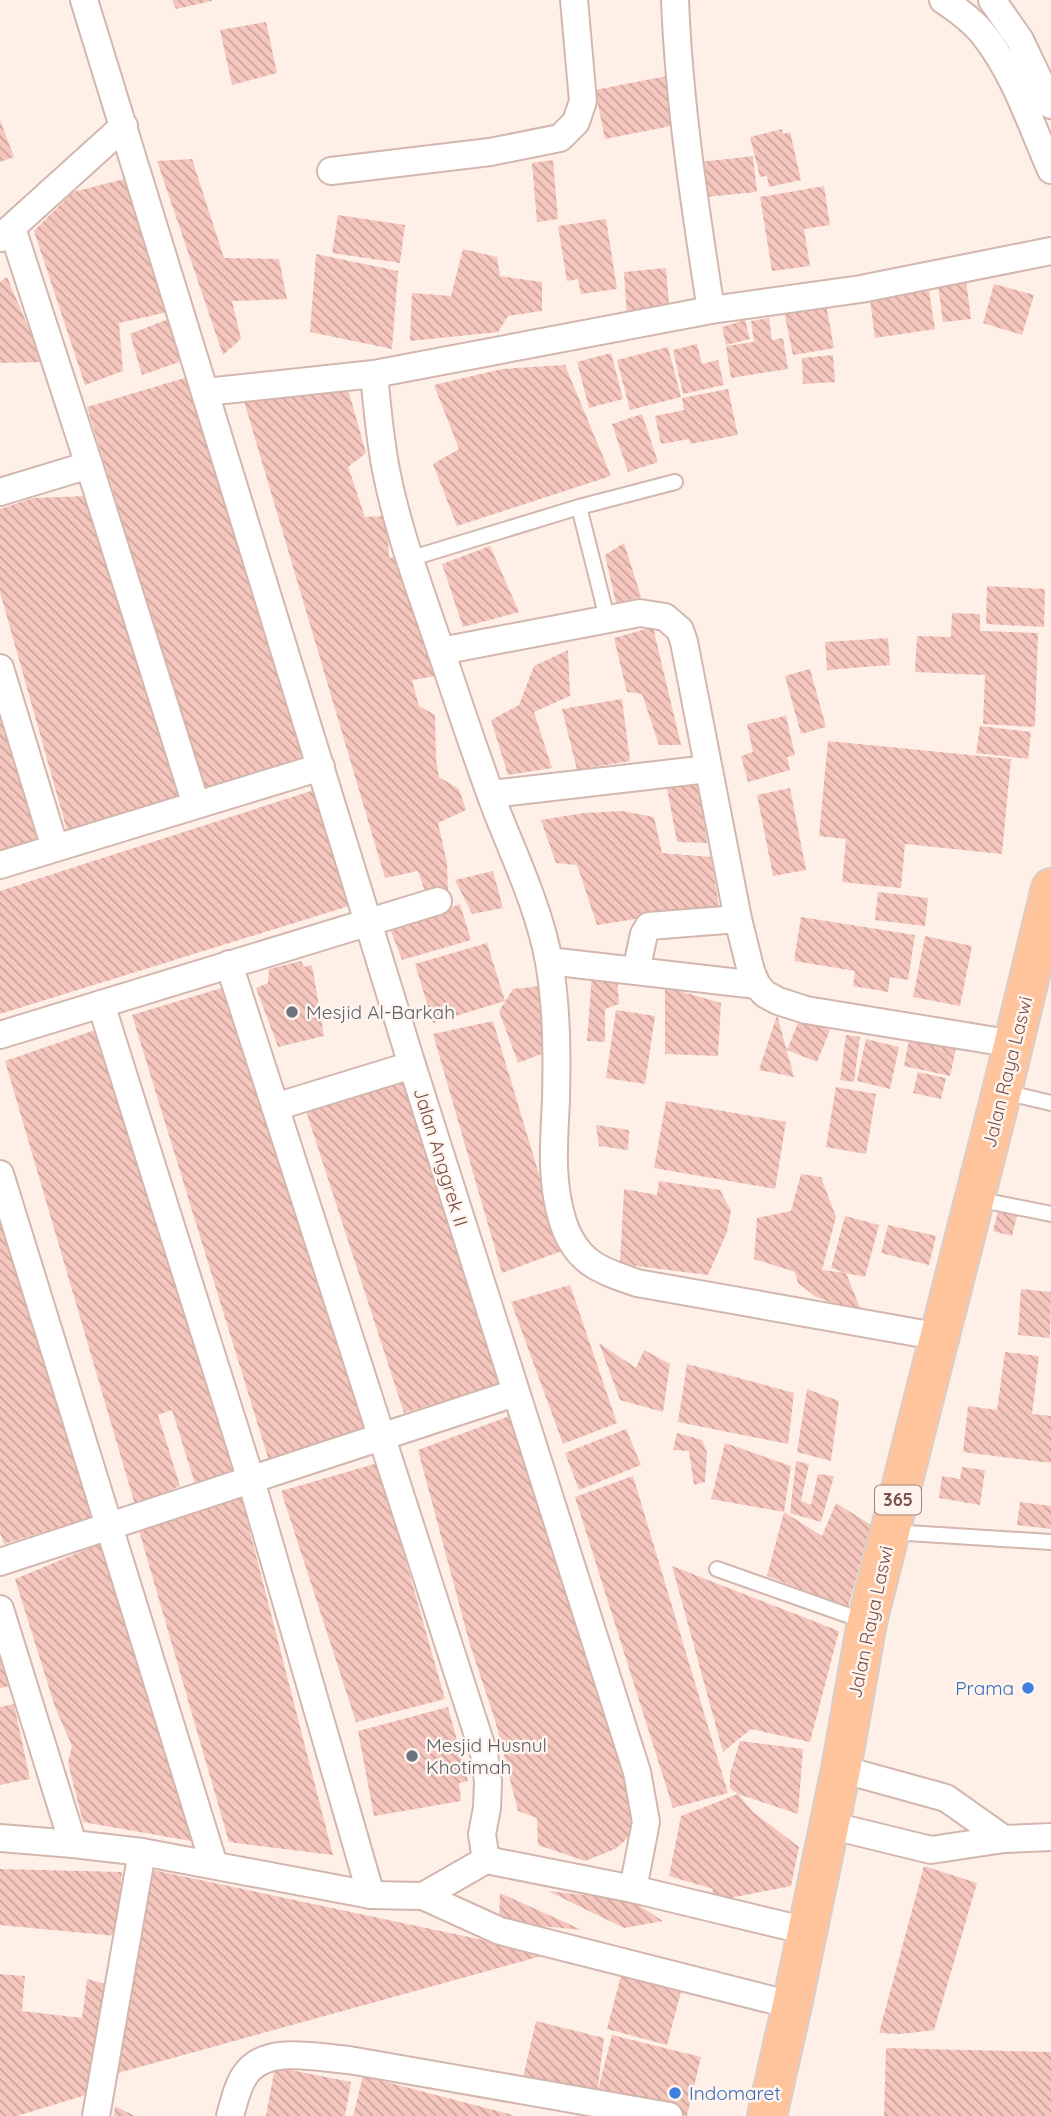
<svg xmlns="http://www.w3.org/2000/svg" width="1051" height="2116" font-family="Quicksand,sans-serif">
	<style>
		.building { fill: url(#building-back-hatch) }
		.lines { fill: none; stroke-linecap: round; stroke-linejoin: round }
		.lane-casing { stroke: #d3b7ae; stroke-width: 18 }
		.street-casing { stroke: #d3b7ae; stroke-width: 30 }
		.primary-casing { stroke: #d9cecc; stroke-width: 42 }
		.lane { stroke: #fff; stroke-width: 14 }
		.street { stroke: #fff; stroke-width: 26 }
		.primary { stroke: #ffc49c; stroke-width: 38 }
		.worship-dot { fill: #6b7280; stroke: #fff5ee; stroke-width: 2.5 }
		.shop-dot { fill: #3f7fe0; stroke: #fff5ee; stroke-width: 2.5 }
		.labels { text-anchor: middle; stroke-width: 5; stroke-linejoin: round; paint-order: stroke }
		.shield { fill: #fff5ee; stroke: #a1827a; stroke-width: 2 }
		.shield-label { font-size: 18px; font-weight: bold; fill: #795049 }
		.worship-label { font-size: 19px; fill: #5b616d; stroke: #fff5ee; text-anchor: start }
		.street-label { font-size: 19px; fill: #795049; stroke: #fff5ee }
		.shop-label { font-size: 19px; fill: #366cbe; stroke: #fff5ee; text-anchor: end }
	</style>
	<defs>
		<pattern id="building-back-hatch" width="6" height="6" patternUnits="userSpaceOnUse" patternTransform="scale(1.75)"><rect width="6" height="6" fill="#f5c6bd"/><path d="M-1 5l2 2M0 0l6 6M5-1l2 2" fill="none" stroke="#cba39c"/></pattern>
	</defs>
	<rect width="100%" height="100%" fill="#fef0e7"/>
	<g class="building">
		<path d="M172,0H212V1L176,9Z"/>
		<path d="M266,22L277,73L232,85L220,30Z"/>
		<path d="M667,76L676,125L605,139L595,90Z"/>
		<path d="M0,120L14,157L0,162Z"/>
		<path d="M782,129L783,134L790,132L801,180L769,187L767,176L760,177L750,137Z"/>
		<path d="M753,156L757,192L705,197L701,162Z"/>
		<path d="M192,159L224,258L279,259L287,299L232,301L241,339L223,355L157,161Z"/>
		<path d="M553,160L558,219L537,222L532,163Z"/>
		<path d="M128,178L168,312L119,323L123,371L85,385L34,231L73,192Z"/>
		<path d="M824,186L830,225L804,229L810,266L772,271L760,197Z"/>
		<path d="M338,215L405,225L400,263L332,253Z"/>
		<path d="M606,219L617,289L581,294L578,279L567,281L558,226Z"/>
		<path d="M463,249L497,257L500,276L542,282V311L508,316L498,332L410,341L412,293L451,296Z"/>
		<path d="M316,254L398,271L392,349L310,332Z"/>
		<path d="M666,268L670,316L627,319L624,272Z"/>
		<path d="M7,277L43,362L0,363V282Z"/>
		<path d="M966,280L971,319L943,322L938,284Z"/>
		<path d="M994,284L1034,295L1022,335L983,323Z"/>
		<path d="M929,291L935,329L875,338L870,299Z"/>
		<path d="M826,304L834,348L793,355L784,312Z"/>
		<path d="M171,318L185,360L142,375L130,334Z"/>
		<path d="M769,318L772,340L783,338L788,369L731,378L726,346L754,342L751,321Z"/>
		<path d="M745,320L750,339L726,345L722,327Z"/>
		<path d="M697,344L702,364L718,360L724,385L683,394L673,350Z"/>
		<path d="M668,347L681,397L630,410L617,360Z"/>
		<path d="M611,353L623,399L589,408L577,362Z"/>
		<path d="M833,355L835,382L803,384L802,358Z"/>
		<path d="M565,365L611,476L457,526L433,464L459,449L434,385L502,369Z"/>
		<path d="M188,377L307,759L205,790L87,407Z"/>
		<path d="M347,386L366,453L348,467L365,517L387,516L389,558L399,556L442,675L412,680L419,706L435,715L436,760L439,777L459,789L466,810L438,823L447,863L448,890L427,897L418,871L385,878L241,391Z"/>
		<path d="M728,389L738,435L690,444L689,439L661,444L655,416L684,410L682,398Z"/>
		<path d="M642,414L658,462L628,472L612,424Z"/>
		<path d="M87,496L184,798L68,834L0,592V509L33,498Z"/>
		<path d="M624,543L641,597L616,603L605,555Z"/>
		<path d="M490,546L519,612L463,627L442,564Z"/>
		<path d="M987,586L1045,589L1044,627L986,624Z"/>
		<path d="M952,613L980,614V631L1038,633L1035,727L983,724L985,675L915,672L917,636L951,637Z"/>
		<path d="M653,627L681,745H659L642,694L627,692L614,638Z"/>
		<path d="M888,638L890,665L827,670L825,642Z"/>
		<path d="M568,650L570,696L534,712L552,768L508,775L491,720L519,705L534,666Z"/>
		<path d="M810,669L826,727L801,734L785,676Z"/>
		<path d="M622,699L630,761L577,770L562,709Z"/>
		<path d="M0,703L42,838L0,853Z"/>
		<path d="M786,716L795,755L787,757L790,770L748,782L741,756L753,752L747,724Z"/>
		<path d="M980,726L1031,732L1028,759L976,753Z"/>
		<path d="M828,741L1011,759L1002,854L905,844L901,888L842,882L846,839L819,836Z"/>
		<path d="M697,773L707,843L677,842L665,777Z"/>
		<path d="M790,788L806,870L773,876L757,795Z"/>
		<path d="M314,790L349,906L0,1014V891Z"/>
		<path d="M622,811L654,817L662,853L711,857L719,906L597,925L577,865L556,863L541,820L584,813Z"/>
		<path d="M493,871L503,908L472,914L455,880Z"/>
		<path d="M878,892L928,898L925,926L875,920Z"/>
		<path d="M460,904L471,940L402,960L391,931Z"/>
		<path d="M801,917L915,935L908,980L890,977L888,992L853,986L855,971L794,961Z"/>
		<path d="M925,936L972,946L960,1006L913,997Z"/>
		<path d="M487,943L505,1001L433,1023L415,964Z"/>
		<path d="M301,961L304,967L312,965L324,1036L278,1047L256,988L268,983L269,969Z"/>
		<path d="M592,974L617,976L619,1004L605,1009V1042L587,1041Z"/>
		<path d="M228,986L372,1428L269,1461L132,1015Z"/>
		<path d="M542,986L549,1051L518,1063L499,1011L513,989Z"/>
		<path d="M665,987L721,1003L718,1056L665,1054Z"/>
		<path d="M616,1010L655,1016L645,1084L606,1078Z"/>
		<path d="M777,1015L788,1055L794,1077L759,1070Z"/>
		<path d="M800,1018L830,1030L817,1062L787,1050Z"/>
		<path d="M493,1021L562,1251L502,1273L433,1034Z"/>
		<path d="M98,1029L236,1468L196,1487L172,1410L158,1415L180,1486L135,1505L5,1061Z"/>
		<path d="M910,1034L957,1044L950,1076L904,1066Z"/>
		<path d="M846,1035L860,1037L854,1082L840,1080Z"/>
		<path d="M866,1039L899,1047L890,1089L857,1081Z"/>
		<path d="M918,1072L946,1078L941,1099L913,1093Z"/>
		<path d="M408,1077L501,1383L404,1413L305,1108Z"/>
		<path d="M836,1087L876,1094L866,1154L826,1147Z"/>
		<path d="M666,1101L786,1122L775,1189L654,1168Z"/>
		<path d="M596,1125L629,1130L628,1150L599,1146Z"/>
		<path d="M801,1174L821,1177L836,1217L822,1270L846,1273L831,1268L845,1216L879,1225L865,1277L846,1273L862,1313L816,1297L798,1283L795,1272L754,1259L757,1218L791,1211Z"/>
		<path d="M659,1181L720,1190L731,1211L727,1232L708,1275L620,1264L624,1189L657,1195Z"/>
		<path d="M999,1207L1018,1212L1012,1236L993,1231Z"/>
		<path d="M0,1209L96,1516L4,1544L0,1533Z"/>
		<path d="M888,1225L936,1236L929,1265L881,1253Z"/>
		<path d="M570,1285L617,1423L563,1444L511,1302Z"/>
		<path d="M1021,1289L1051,1292L1050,1338L1018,1335Z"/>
		<path d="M599,1343L636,1368L644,1350L670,1364L663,1412L620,1400Z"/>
		<path d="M1005,1352L1039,1356L1032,1414L1051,1416V1463L963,1452L968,1406L997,1410Z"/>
		<path d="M687,1364L794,1393L788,1444L678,1422Z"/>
		<path d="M807,1389L839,1401L831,1461L797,1452Z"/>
		<path d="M512,1415L631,1787L636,1831L615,1849L585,1861L538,1845L537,1818L518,1811L495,1720L470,1645L418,1450Z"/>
		<path d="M626,1429L641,1465L579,1490L565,1453Z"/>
		<path d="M677,1433L702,1440L707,1453L705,1482L694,1485L689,1451L673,1450Z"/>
		<path d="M725,1443L791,1466L784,1512L711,1499Z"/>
		<path d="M796,1461L809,1464L801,1501L811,1505L818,1474L834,1476L821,1522L790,1513Z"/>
		<path d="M378,1463L445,1699L356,1722L281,1491Z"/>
		<path d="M962,1467L985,1470L980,1505L939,1498L942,1476L960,1479Z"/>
		<path d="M633,1476L728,1793L673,1808L575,1497Z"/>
		<path d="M241,1497L333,1855L229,1842L138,1527Z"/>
		<path d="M1020,1502L1051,1506V1529L1017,1525Z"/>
		<path d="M836,1503L871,1525L848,1607L767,1576L784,1512L822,1536Z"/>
		<path d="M104,1542L202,1843L83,1822L68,1763L72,1746L55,1707L15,1579Z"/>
		<path d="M672,1566L839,1631L810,1742L751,1729L723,1752Z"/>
		<path d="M0,1654L10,1686L0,1688Z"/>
		<path d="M14,1704L30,1779L0,1785V1707Z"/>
		<path d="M448,1707L468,1781L459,1783L461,1801L374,1816L358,1731Z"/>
		<path d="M740,1741L803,1749L798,1814L738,1794L730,1788V1774Z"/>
		<path d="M738,1794L753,1812L799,1847L791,1886L710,1902L713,1889L669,1876L681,1816Z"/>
		<path d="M924,1866L977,1883L934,2030L901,2034L879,2033Z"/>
		<path d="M0,1869L122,1872L116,1936L0,1925Z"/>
		<path d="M153,1870L549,1954L118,2073Z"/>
		<path d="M548,1891L630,1900L663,1921L624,1928Z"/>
		<path d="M500,1893L582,1930L499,1922Z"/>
		<path d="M623,1968L683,1984L667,2045L607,2029Z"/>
		<path d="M0,1974L25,1976L22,2011L82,2018L87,1979L106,1984L89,2094L17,2116H0Z"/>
		<path d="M536,2021L604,2038L597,2094L522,2082Z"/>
		<path d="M612,2035L701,2057L687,2116L597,2094Z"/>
		<path d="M886,2048L1051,2052V2116H884Z"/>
		<path d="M275,2067L351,2082L345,2116H266Z"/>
		<path d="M363,2076L513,2115V2116H353Z"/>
		<path d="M115,2106L135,2116H114Z"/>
	</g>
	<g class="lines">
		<g class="lane-casing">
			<g id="lane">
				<path d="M579,507L607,618"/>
				<path d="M409,559L579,507L675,482"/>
				<path d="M1004,1092L1051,1103"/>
				<path d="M977,1199L1051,1214"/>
				<path d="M892,1532L1051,1542"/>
				<path d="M717,1569L867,1622"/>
			</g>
		</g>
		<g class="street-casing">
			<g id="street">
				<path d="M84,0L412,1065L637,1772L646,1822L633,1889"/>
				<path d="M675,0C679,104 695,207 711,310"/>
				<path d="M943,0C958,10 973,21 984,35C1015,74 1031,125 1051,170"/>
				<path d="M992,0L1020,40L1051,105"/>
				<path d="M331,171L490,152L560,138L576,122L583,101L574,0"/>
				<path d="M12,228L89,465"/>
				<path d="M0,238L124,126"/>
				<path d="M206,392L374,374"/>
				<path d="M0,492L89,465L196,805"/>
				<path d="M441,651C459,704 477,759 497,812C516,860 540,911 549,962C557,1007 557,1055 556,1100C554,1142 550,1181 563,1222C576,1262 599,1270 637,1283L941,1337"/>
				<path d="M0,668L55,848"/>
				<path d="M491,794L708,769"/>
				<path d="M0,865L321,767"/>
				<path d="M549,961L757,985"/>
				<path d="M229,964L484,1754L488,1781L487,1808L482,1834L486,1860"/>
				<path d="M636,971L644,934L649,926L738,919"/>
				<path d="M101,1004L251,1480L371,1895"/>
				<path d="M0,1035L438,901"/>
				<path d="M1014,1044L806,1010L778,1001L765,994L757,985L751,971L738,919L684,642L680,630L665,617L640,613L441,651C421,592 398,532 386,470C380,439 377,407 374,374L711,310L861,289L1051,251"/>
				<path d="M275,1107L412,1065"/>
				<path d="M0,1174L214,1865"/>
				<path d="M0,1562L515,1393"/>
				<path d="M0,1609L73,1844L142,1852L371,1895L423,1896L500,1931L792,2005"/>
				<path d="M841,1769L946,1798L1004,1839"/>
				<path d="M829,1825L931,1850L1004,1839L1051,1837"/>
				<path d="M0,1838L73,1844"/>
				<path d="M423,1896L486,1860L633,1889L807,1931"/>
				<path d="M96,2116L142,1852"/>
				<path d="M230,2116C234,2102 237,2087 245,2075C266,2044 318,2058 349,2060L669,2116"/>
			</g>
		</g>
		<g class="primary-casing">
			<path id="primary" d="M767,2116L792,2005L841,1769L867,1622L1002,1091L1051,888"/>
		</g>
		<use href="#lane" class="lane"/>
		<use href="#street" class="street"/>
		<use href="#primary" class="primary"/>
	</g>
	<g class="worship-dot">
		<circle cx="292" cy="1012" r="7"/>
		<circle cx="412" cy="1756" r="7"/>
	</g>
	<g class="shop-dot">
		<circle cx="1028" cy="1688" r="7"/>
		<circle cx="675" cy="2093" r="7"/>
	</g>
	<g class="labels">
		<rect class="shield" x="875" y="1485.5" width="46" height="29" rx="5"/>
		<g class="shield-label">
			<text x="898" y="1506">365</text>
		</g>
		<g class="worship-label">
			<text x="306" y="1019">Mesjid Al-Barkah</text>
			<text x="426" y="1752">Mesjid Husnul<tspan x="426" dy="22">Khotimah</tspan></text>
		</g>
		<g class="street-label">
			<text transform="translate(1007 1072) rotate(-76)" y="7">Jalan Raya Laswi</text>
			<text transform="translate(441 1157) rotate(73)" y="7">Jalan Anggrek II</text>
			<text transform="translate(870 1622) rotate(-78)" y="7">Jalan Raya Laswi</text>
		</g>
		<g class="shop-label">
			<text x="1014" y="1695">Prama</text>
			<text x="689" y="2100" text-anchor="start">Indomaret</text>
		</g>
	</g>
</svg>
